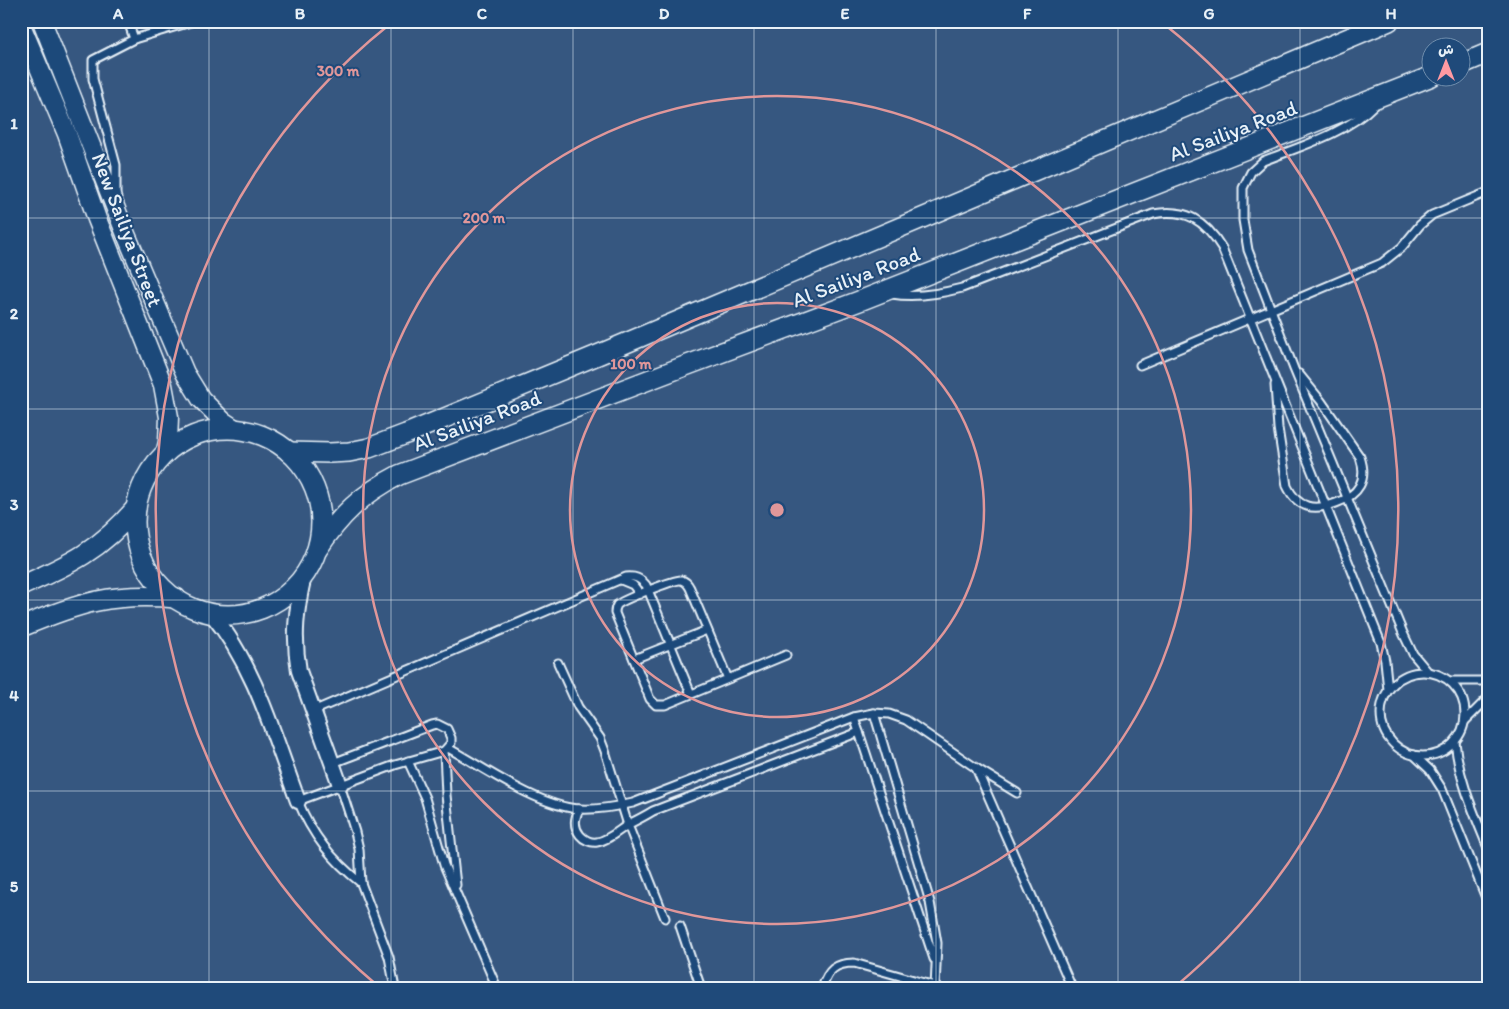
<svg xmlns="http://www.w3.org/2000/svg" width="1509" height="1009" font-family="Itim,'Playpen Sans Arabic',sans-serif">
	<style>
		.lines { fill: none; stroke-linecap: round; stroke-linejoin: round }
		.service-casing { stroke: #e8f1f8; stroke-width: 11 }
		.minor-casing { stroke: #e8f1f8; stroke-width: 18 }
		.tertiary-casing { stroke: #e8f1f8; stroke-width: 21 }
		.secondary-casing { stroke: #e8f1f8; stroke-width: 22 }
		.service { stroke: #1f4a7a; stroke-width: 7 }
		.minor { stroke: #1f4a7a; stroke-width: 14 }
		.tertiary { stroke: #1f4a7a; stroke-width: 18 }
		.secondary { stroke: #1f4a7a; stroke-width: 19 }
		.grid { fill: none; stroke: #e8f1f8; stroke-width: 1; stroke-opacity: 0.55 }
		.ring { fill: none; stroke: #e0979a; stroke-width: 2.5 }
		.labels { text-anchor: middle; stroke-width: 4; stroke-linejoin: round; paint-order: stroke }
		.street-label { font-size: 21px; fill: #e8f1f8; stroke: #1f4a7a }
		.centre { fill: #e0979a; stroke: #1f4a7a; stroke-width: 2.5 }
		.ring-label { font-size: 15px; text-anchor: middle; font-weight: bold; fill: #e0979a; stroke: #1f4a7a; stroke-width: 4; stroke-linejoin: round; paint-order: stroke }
		.neatline { fill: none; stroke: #e8f1f8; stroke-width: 2 }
		.grid-label { font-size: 16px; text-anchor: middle; font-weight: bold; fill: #e8f1f8 }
	</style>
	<rect width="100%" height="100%" fill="#365780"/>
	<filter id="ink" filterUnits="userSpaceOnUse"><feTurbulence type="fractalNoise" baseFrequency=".02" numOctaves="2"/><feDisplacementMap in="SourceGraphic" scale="10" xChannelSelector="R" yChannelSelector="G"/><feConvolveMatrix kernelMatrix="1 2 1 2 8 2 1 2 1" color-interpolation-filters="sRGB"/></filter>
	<g filter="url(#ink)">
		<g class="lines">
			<g class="service-casing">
				<g id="service">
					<path d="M128,21L134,39"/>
					<path d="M1374,105C1347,133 1299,147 1263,161L1251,172L1243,188V220L1248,250L1294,369L1403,633L1413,654L1428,672"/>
					<path d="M116,194V165L93,79V60L134,39L194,21"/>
					<path d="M892,294C916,298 939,294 962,288L1153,214C1186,208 1205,220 1222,248L1381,643L1385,661L1388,690"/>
					<path d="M1140,365L1382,263L1402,247L1420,225L1432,215L1488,192"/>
					<path d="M1275,385L1278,428L1287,486C1298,509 1314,511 1336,503C1359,495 1368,480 1360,457L1321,401L1299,374"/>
					<path d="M621,580L633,585L640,594"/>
					<path d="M634,659L707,630"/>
					<path d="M558,663L578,707L600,738L605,751L628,825L665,918"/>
					<circle cx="1423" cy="714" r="42"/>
					<path d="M728,679L690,588C688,584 686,581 681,580C675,579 622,600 617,605C615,608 615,609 615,613L650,699L656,705H665L786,655"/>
					<path d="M1450,681H1488"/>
					<path d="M313,711L626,577C635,576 640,578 646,585L691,694"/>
					<path d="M874,713L930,902L937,943L935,988"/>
					<path d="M854,717L934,959"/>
					<path d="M1465,721L1488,698"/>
					<path d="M1455,742C1459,780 1474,813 1488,848"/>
					<path d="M448,748C484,768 538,806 579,809C598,810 615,807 633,803L854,717L874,713L889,714L906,720L976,768L1017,793"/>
					<path d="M444,751L446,795L456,885"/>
					<path d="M1414,755L1430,770L1442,789L1488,903"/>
					<path d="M408,761L425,798L444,865L497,988"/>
					<path d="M333,763L432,725L437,724L447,729L451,738V743L444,751L395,765L298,801C312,835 332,860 361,883"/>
					<path d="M976,768L1072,988"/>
					<path d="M340,785L355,832L359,849L361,883L389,957L395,988"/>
					<path d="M579,809C575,818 573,826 580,835C584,840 591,843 597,842C609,840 619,830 629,824C637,820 645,816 653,811L859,732"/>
					<path d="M680,926L701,988"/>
					<path d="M822,988C828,970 835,963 854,963L935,986"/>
				</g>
			</g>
			<g class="minor-casing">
				<g id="minor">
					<path d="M304,576C296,609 293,638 299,671L340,785"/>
					<path d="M211,613C256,667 274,737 298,801"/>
				</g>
			</g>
			<g class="tertiary-casing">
				<g id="tertiary">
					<path d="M42,21L125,232L185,373L201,399L223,421L235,429"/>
					<path d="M21,25L67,134L97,219L163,385L169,417L168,442L165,454"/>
				</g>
			</g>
			<g class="secondary-casing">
				<g id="secondary">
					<path d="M1462,64L1488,53"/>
					<circle cx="228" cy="522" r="93"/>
					<path d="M289,452L330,453L349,452L369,448L406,434L600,354L1389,21"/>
					<path d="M317,550C340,515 362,494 399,475L685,366L862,300L1432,76"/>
					<path d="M21,586C71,564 100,550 136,508"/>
					<path d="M21,627C79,603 112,592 176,598"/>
				</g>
			</g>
			<use href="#service" class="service"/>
			<use href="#minor" class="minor"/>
			<use href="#tertiary" class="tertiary"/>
			<use href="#secondary" class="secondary"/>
		</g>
	</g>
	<path class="grid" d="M209,21V988M391,21V988M573,21V988M754,21V988M936,21V988M1118,21V988M1300,21V988M21,218H1488M21,409H1488M21,600H1488M21,791H1488"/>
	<g class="ring">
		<circle cx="777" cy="510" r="207"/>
		<circle cx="777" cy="510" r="414"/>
		<path d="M378 986A621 621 0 0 1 390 24M1164 24A621 621 0 0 1 1176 986"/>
	</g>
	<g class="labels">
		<g class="street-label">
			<text transform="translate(1233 131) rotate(-21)" y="7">Al Sailiya Road</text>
			<text transform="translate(127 230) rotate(69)" y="7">New Sailiya Street</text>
			<text transform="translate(856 277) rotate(-21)" y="7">Al Sailiya Road</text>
			<text transform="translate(477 421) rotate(-21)" y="7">Al Sailiya Road</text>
		</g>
	</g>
	<circle cx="777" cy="510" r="8" class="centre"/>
	<g class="ring-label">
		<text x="338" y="76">300 m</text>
		<text x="484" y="223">200 m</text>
		<text x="631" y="369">100 m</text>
	</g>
	<rect width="1509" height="1009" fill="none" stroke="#1f4a7a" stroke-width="55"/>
	<g transform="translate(1446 62)"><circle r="24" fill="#1f4a7a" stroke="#6f8dac"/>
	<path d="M0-4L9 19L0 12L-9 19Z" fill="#ff9aa2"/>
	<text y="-8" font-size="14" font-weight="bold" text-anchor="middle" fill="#e8f1f8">ش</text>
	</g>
	<rect x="28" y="28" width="1454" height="954" class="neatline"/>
	<g class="grid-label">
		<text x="118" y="19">A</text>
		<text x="300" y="19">B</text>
		<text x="482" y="19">C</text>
		<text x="664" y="19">D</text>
		<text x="845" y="19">E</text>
		<text x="1027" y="19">F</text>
		<text x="1209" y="19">G</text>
		<text x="1391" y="19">H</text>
		<text x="14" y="129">1</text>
		<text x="14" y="319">2</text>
		<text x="14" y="510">3</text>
		<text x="14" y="701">4</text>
		<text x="14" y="892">5</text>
	</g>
</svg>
